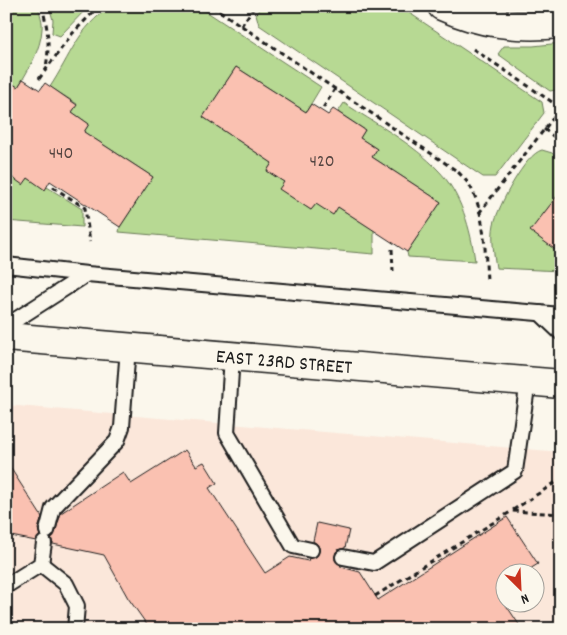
<svg xmlns="http://www.w3.org/2000/svg" width="567" height="635" font-family="Dekko,sans-serif">
	<style>
		.built { fill: #fbe7da; fill-rule: evenodd }
		.green { fill: #b7d993; stroke: #6a7a58 }
		.building { fill: #fac1b1; stroke: #1c1c1c }
		.lines { fill: none; stroke-linecap: round; stroke-linejoin: round }
		.service-casing { stroke: #1c1c1c; stroke-width: 18 }
		.minor-casing { stroke: #1c1c1c; stroke-width: 31 }
		.secondary-casing { stroke: #1c1c1c; stroke-width: 31 }
		.path { stroke: #1c1c1c; stroke-width: 3; stroke-dasharray: 5 4; stroke-linecap: butt }
		.service { stroke: #fbf7ec; stroke-width: 14 }
		.minor { stroke: #fbf7ec; stroke-width: 28 }
		.secondary { stroke: #fbf7ec; stroke-width: 28 }
		.labels { text-anchor: middle; stroke-width: 4.5; stroke-linejoin: round; paint-order: stroke }
		.number-label { font-size: 18px; fill: #544541 }
		.street-label { font-size: 20px; fill: #1c1c1c; stroke: #fbf7ec }
	</style>
	<rect width="100%" height="100%" fill="#fbf7ec"/>
	<filter id="ink" filterUnits="userSpaceOnUse"><feTurbulence type="fractalNoise" baseFrequency=".02" numOctaves="2"/><feDisplacementMap in="SourceGraphic" scale="10" xChannelSelector="R" yChannelSelector="G"/><feConvolveMatrix kernelMatrix="1 2 1 2 8 2 1 2 1" color-interpolation-filters="sRGB"/></filter>
	<g filter="url(#ink)">
		<path class="built" d="M6,405L561,452V629H6ZM504,572H534V602H504Z"/>
		<g class="green">
			<path d="M6,6H38C40,14 43,22 42,29C41,49 28,71 18,87L6,80Z"/>
			<path d="M49,6H89L60,36L52,33L53,20Z"/>
			<path d="M111,6H198L321,87L306,112L236,67L203,117L272,163L267,171L284,182L280,189L311,210L316,204L338,207L374,230V254L119,232L120,227L153,177L84,132L89,124L72,112L77,104L50,87C71,55 77,29 111,6Z"/>
			<path d="M261,6H399L542,102L544,113L495,177H483L259,25L256,14Z"/>
			<path d="M561,43V89L550,91L498,54L504,46H533Z"/>
			<path d="M344,103C373,122 415,145 438,170C461,193 471,230 475,261L408,257L407,252L441,202L372,157L377,149L360,138L365,130L338,112Z"/>
			<path d="M542,150L552,153L561,160V191L531,231L561,254V271L496,268C494,254 491,238 494,224C498,207 525,154 542,150Z"/>
			<path d="M6,173L23,184L28,178L45,189L47,187L82,209V227L6,221Z"/>
		</g>
		<g class="building">
			<path d="M236,67L306,112L311,104L328,115L333,109L365,130L360,138L377,149L372,157L441,202L407,252L338,207L333,215L316,204L311,210L279,189L284,182L267,171L272,163L203,117Z"/>
			<path d="M23,79L40,90L45,83L77,105L72,112L89,124L84,132L153,177L120,227L50,181L45,190L28,178L23,185L6,173V80L18,87Z"/>
			<path d="M561,191V254L530,231Z"/>
			<path d="M185,450L196,466L204,462L217,483L209,488L265,573L290,557L308,561L309,558L317,556L319,548L317,544L313,541L317,523L349,530L345,548L340,549L336,552L335,560L341,566V567L360,572L378,600L507,517L538,564L525,572H504V602L522,629H150L128,598L104,555L53,544L51,538L55,533L61,513L123,472L131,484Z"/>
			<path d="M6,461L42,517L38,529L40,536L36,541L6,535Z"/>
		</g>
		<g class="lines">
			<g class="service-casing">
				<g id="service">
					<path d="M6,265L87,274L561,315"/>
					<path d="M540,313L561,333"/>
					<path d="M6,326L87,274"/>
					<path d="M232,356L227,433L293,546L311,550"/>
					<path d="M47,531L53,508L117,441L122,427L128,347"/>
					<path d="M343,557L374,563L515,471L528,381"/>
					<path d="M41,564L66,584L77,606L75,629"/>
					<path d="M6,586L41,564L44,543"/>
				</g>
			</g>
			<g class="minor-casing">
				<path id="minor" d="M442,6C482,24 517,28 561,24"/>
			</g>
			<g class="secondary-casing">
				<g id="secondary">
					<path id="s1" d="M6,337L561,384"/>
				</g>
			</g>
			<g class="path">
				<path d="M42,6C48,30 50,43 46,67"/>
				<path d="M212,6L457,171C461,175 465,179 468,183C485,208 485,251 487,280"/>
				<path d="M241,26L255,6"/>
				<path d="M473,49L561,108"/>
				<path d="M39,79L72,34L99,6"/>
				<path d="M323,108L335,89"/>
				<path d="M544,129L561,142"/>
				<path d="M53,187L85,208L90,242"/>
				<path d="M479,213L561,108"/>
				<path d="M392,249L393,271"/>
				<path d="M513,510L561,479"/>
				<path d="M375,596L512,511L561,514"/>
			</g>
			<use href="#service" class="service"/>
			<use href="#minor" class="minor"/>
			<use href="#secondary" class="secondary"/>
		</g>
	</g>
	<g class="labels">
		<g class="number-label">
			<text x="61" y="158">440</text>
			<text x="322" y="166">420</text>
		</g>
		<g class="street-label">
			<text dy="7" stroke="none"><textPath href="#s1" startOffset="279">EAST 23RD STREET</textPath></text>
		</g>
	</g>
	<rect width="567" height="635" fill="none" stroke="#fbf7ec" stroke-width="25"/>
	<rect x="12" y="12" width="542" height="610" fill="none" stroke="#1c1c1c" stroke-width="2" filter="url(#ink)"/>
	<g transform="translate(520 588) rotate(156)"><circle r="24" fill="#fbf7ec" stroke="#a29f99"/>
	<path d="M0-4L9 19L0 12L-9 19Z" fill="#c8321e"/>
	<text y="-8" font-size="14" font-weight="bold" text-anchor="middle" fill="#1c1c1c">N</text>
	</g>
</svg>
